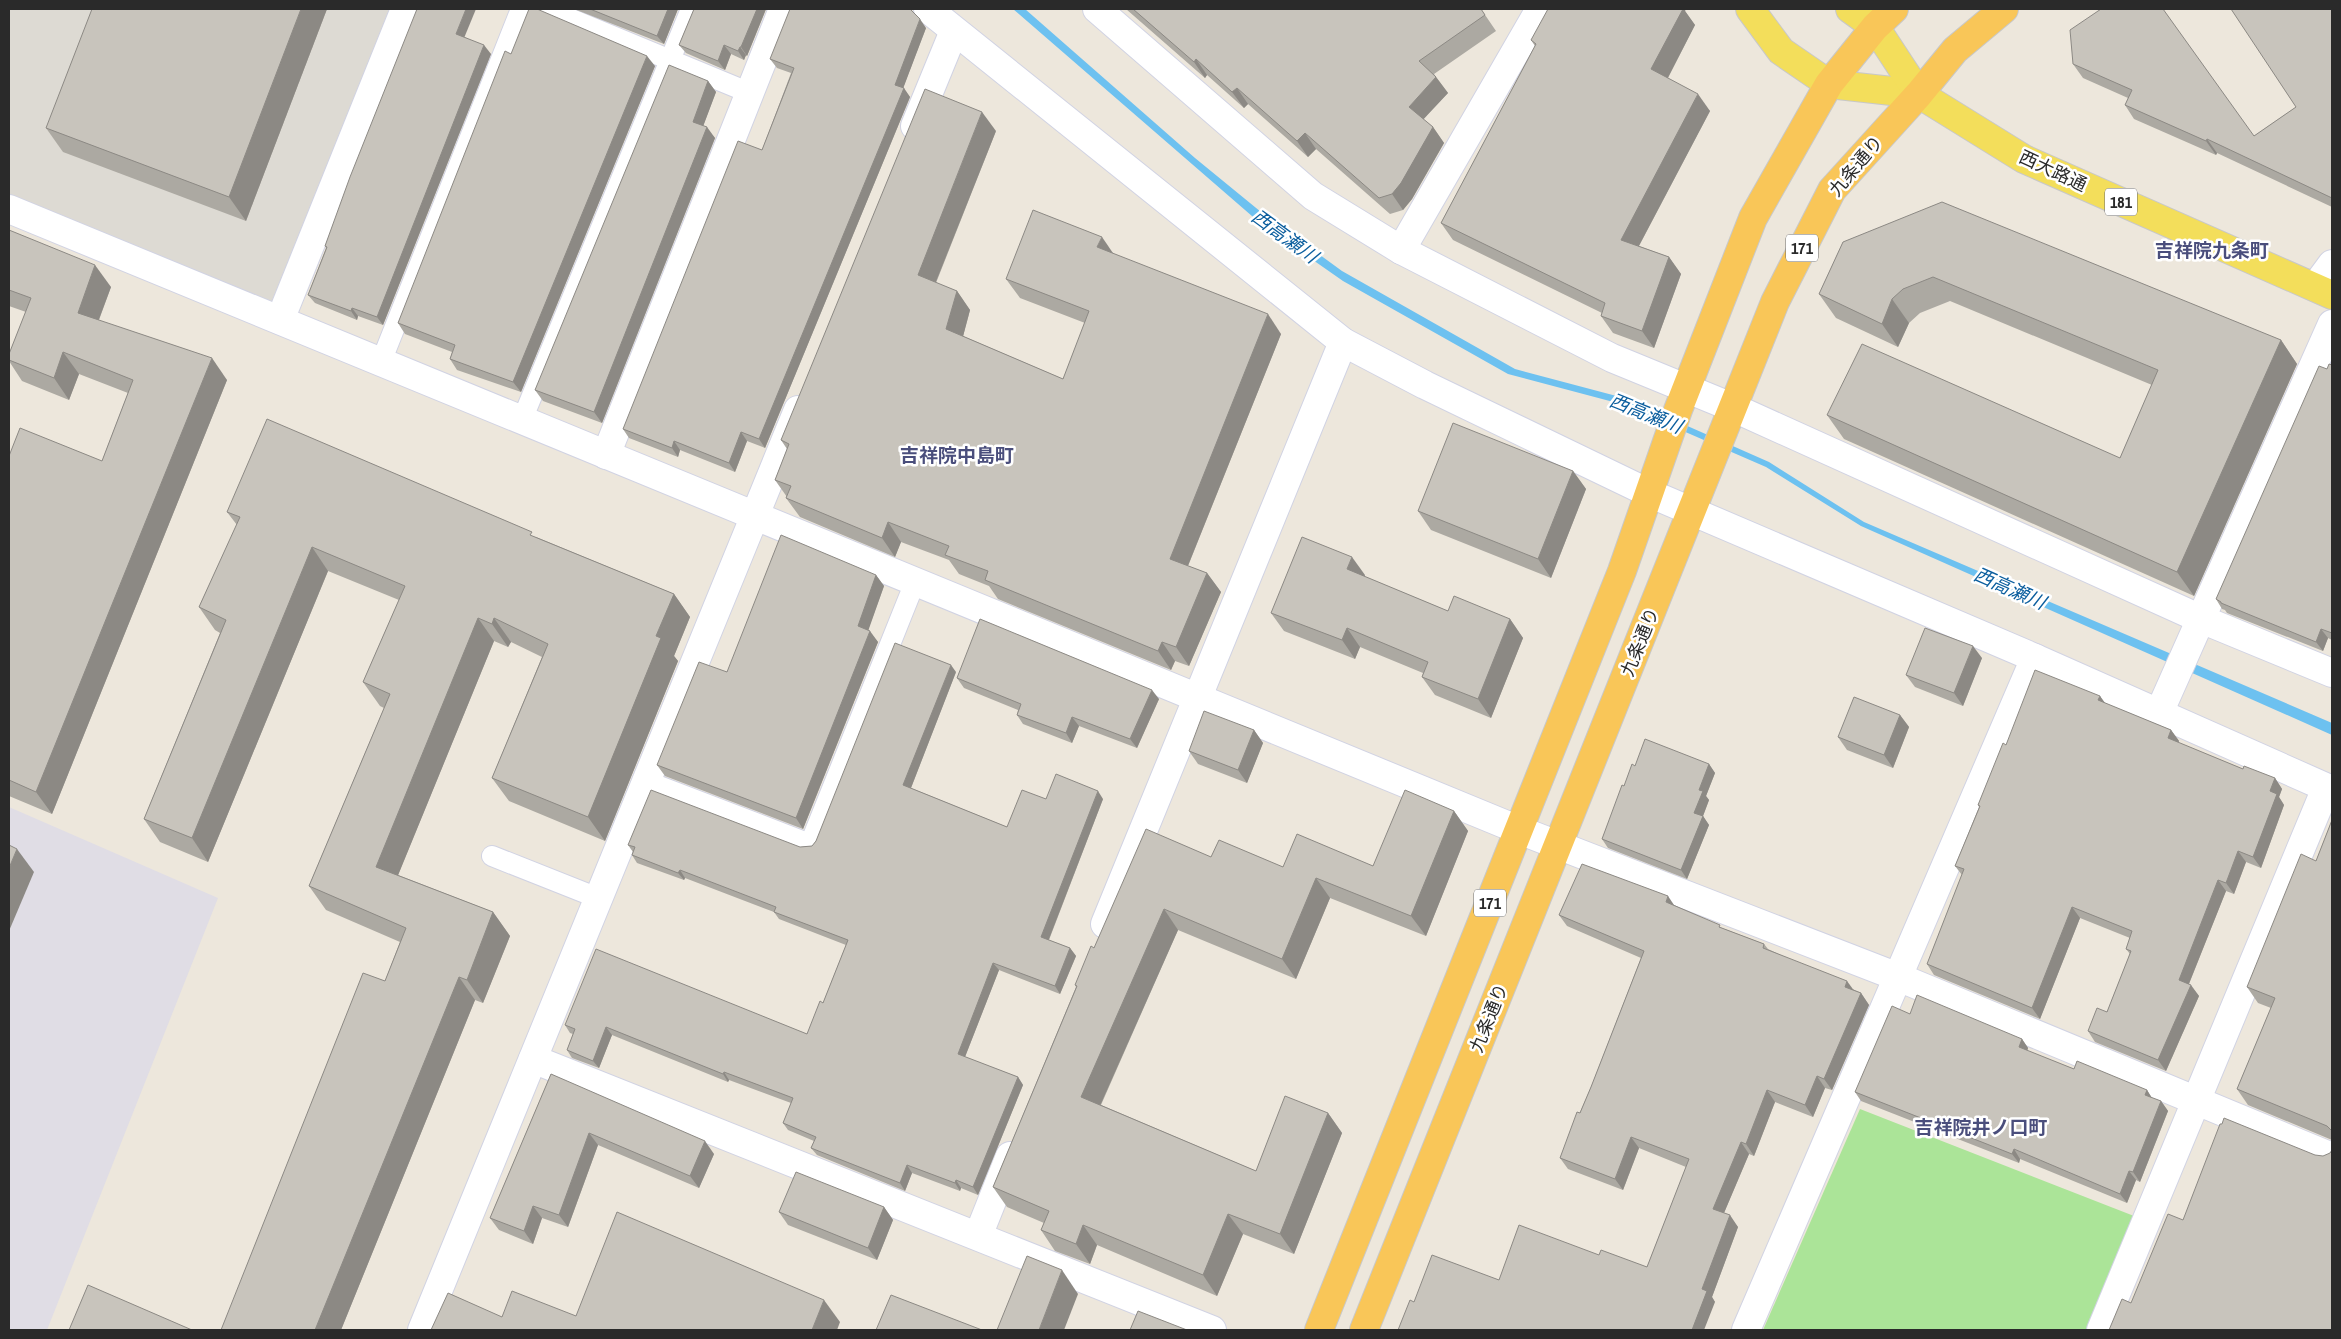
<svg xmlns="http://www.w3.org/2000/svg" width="2341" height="1339" font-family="'Archivo Narrow','Noto Sans JP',sans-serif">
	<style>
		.industrial { fill: #e0dde5 }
		.green { fill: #abe498 }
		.plaza { fill: #dddad3 }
		.water { fill: #6dc1f0 }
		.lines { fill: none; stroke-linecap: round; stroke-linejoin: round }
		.service-casing { stroke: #d1d3e3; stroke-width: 22 }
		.minor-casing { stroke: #d1d3e3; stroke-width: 30 }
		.primary-casing { stroke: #c8c8c8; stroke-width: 30 }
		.trunk-casing { stroke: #c8c8c8; stroke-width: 30 }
		.service { stroke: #fff; stroke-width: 20 }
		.minor { stroke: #fff; stroke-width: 28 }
		.primary { stroke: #f3de5b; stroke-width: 28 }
		.trunk { stroke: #f9c658; stroke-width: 28 }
		.wall { fill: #aca9a2 }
		.shaded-wall { fill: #8c8984 }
		.building { fill: #c8c4bc; stroke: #8c8984 }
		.labels { text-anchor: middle; stroke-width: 5; stroke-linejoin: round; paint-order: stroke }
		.shield { fill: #fff; stroke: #6a6a6a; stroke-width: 1 }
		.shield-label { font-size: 16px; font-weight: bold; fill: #2a2a2a }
		.street-label { font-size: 18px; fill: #2a2a2a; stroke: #fff }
		.water-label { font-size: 19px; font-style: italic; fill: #0b5e9e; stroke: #fff }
		.neighbourhood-label { font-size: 19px; font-weight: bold; fill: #4a4e7c; stroke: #fff }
	</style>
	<rect width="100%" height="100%" fill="#ede7dc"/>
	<path class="industrial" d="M9,807L218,898L47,1330H9Z"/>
	<path class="green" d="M1860,1109L2134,1216L2086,1330H1763Z"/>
	<path class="plaza" d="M9,9H404L280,320L9,202Z"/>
	<path class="water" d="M1013,9H1025L1195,158L1261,212L1342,271L1515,369L1624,398L1769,462L1864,522L2332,723V735L1861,526L1766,467L1621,404L1508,374L1343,281L1260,223Z"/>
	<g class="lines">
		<g class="service-casing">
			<g id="service">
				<path d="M547,9L750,93"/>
				<path d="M381,362L521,9"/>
				<path d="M522,420L691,9"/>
				<path d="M646,781L810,844L915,582"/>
				<path d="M492,856L598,898"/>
			</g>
		</g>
		<g class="minor-casing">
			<g id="minor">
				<path d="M928,9L1343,342L1425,385L1649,493L2035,658L2332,790"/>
				<path d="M1097,9L1313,196L1401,250L1612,358L1734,408L2201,619L2332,673"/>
				<path d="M915,126L954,31"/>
				<path d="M9,209L1519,830L1898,977L2332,1157"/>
				<path d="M1401,250L1540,9"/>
				<path d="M2315,287L2332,264"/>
				<path d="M280,320L405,9"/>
				<path d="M606,455L783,9"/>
				<path d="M2159,713L2332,324"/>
				<path d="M1105,924L1343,342"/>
				<path d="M533,1059L1212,1330"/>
				<path d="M978,1236L1010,1156"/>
				<path d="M422,1330L798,410"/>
				<path d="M1746,1330L2035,658"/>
				<path d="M2101,1330L2326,788"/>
			</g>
		</g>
		<g class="primary-casing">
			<g id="primary">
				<path d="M1750,9L1781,51L1829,84L1919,94"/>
				<path d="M1850,9L1875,27L1919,94L2024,159L2332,295"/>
			</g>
		</g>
		<g class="trunk-casing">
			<g id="trunk">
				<path d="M1319,1330L1622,571L1678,410L1753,218L1829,84L1875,27L1894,9"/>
				<path d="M1364,1330L1775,302L1832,190L1919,94L1955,50L2004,9"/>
			</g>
		</g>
		<use href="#service" class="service"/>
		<use href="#minor" class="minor"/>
		<use href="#primary" class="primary"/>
		<use href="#trunk" class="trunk"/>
	</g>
	<g class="wall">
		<path d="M327,9L246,221L63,152L46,128Z"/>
		<path d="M574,9H678L664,44Z"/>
		<path d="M694,9H766L747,56L746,55L744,60L731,54L725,70L686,53L679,45Z"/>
		<path d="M1126,9H1481L1496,31L1434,74L1436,77L1448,93L1423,119L1433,127L1444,143L1412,199L1403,210L1390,214L1316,149L1308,157L1248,104L1244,108L1207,75L1205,78Z"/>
		<path d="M2332,9V207L2217,153L2216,155L2134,119L2125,105L2128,98L2083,78L2073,64L2254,136L2296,107Z"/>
		<path d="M1685,11L1695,25L1668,78L1710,111L1639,246L1669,257L1681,274L1654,348L1613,333L1601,316L1602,313L1453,240L1441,223L1535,46L1531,40Z"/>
		<path d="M926,28L903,88L910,97L765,448L747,441L735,472L680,450L678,457L629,438L623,429L762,150L791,73L777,68L770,59Z"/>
		<path d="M465,37L491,54L383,325L358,316L357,320L315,303L308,295L326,248L325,246Z"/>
		<path d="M511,54L655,66L521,392L457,370L450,359L452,352L405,334L398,323Z"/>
		<path d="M708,81L716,92L703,126L715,138L602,423L543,401L535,390Z"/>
		<path d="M996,131L936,283L957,291L970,310L963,336L1063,379L1085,323L1020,298L1006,279L1114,254L1281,334L1188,566L1207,573L1221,592L1189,666L1175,661L1171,670L998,599L989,586L959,574L949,560L901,542L895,557L800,517L786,498L787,497L775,480L787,449L781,440Z"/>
		<path d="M9,230L111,287L99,320L227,380L52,814L9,796V456L102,461L128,393L79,374L69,400L22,381L9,361V354L26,312L9,306Z"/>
		<path d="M1843,242L2281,340L2297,364L2194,596L1844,439L1827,415L2120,458L2152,385L1950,301L1920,313L1909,323L1898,347L1836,318L1819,294Z"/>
		<path d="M2332,365V640L2328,638L2323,651L2227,613L2225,610L2222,609L2216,599Z"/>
		<path d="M1573,471L1586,489L1551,578L1431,530L1418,511Z"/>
		<path d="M227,512L536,537L674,594L690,617L674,656L678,661L605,841L509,801L492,778L542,657L511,642L508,647L494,641L398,875L493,912L510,936L483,1003L475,1000L341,1330H221L385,981L400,942L326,910L309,886L384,708L380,706L363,682L399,600L328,571L208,862L160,842L144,819L220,633L215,630L199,607L237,525Z"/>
		<path d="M876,575L884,586L868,630L878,642L803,829L665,776L657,765L727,672Z"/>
		<path d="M1365,575V577L1448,611L1510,619L1523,638L1491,718L1435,695L1422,677L1423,673L1360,647L1355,659L1284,631L1271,613Z"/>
		<path d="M1982,658L1963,706L1915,687L1906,675Z"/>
		<path d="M956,672L911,788L1007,827L1046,799H1103L1049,940L1070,948L1076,956L1060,994L999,970L965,1057L1018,1077L1023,1085L978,1195L961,1188L960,1191L912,1173L905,1191L817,1155L811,1148L814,1141L788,1130L783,1123L791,1103L729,1080L728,1082L612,1035L599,1068L572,1058L567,1050L573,1034L570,1033L565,1025L807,1034L823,1003L846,945L779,919L774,912L685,878L684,880L637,863L632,855L633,852L628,845L800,847L812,846Z"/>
		<path d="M957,678L1159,699L1137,748L1079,726L1072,743L1023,724L1017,715L1018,710L964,688Z"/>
		<path d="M2100,696L2104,703L2171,730L2179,741L2178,743L2243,769L2275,778L2282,789L2279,797L2284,805L2261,868L2246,862L2234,894L2226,891L2189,984L2199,996L2166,1071L2095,1042L2088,1031L2107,1012L2130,954L2126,949L2130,938L2080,918L2040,1019L1934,975L1927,964L1962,875L1955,866L1979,807L1978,805L2006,745Z"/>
		<path d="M1900,715L1909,727L1893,768L1847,750L1838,737Z"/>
		<path d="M1254,730L1263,743L1247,783L1198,764L1189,751Z"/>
		<path d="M1709,764L1715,773L1706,796L1709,800L1703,816L1709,825L1687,879L1608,848L1602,839L1624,786L1635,766Z"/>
		<path d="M1454,811L1468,831L1426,936L1330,898L1296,979L1178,930L1101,1105L1256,1171L1328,1113L1342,1133L1294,1254L1243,1234L1217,1296L1097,1245L1090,1264L1055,1251L1041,1230L1044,1223L1007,1207L993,1187L1076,987L1075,985L1094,948L1211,857L1283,867L1373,866Z"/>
		<path d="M2332,820V1140L2248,1105L2237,1089L2271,1008L2258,1003L2247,987L2316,861Z"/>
		<path d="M1674,905L1722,928L1764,944L1768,949L1861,993L1869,1005L1832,1090L1825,1088L1813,1117L1775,1102L1754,1156L1749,1154L1724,1213L1738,1227L1712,1297L1715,1302H1414L1599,1255L1647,1267L1686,1167L1639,1148L1623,1190L1568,1169L1560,1158L1591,1087L1641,958L1567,926L1559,915Z"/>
		<path d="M1910,1014L2022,1039L2028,1048L2027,1051L2074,1069L2147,1090L2152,1098L2161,1101L2168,1111L2140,1182L2136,1180L2127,1203L2020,1159L2019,1163L1861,1101L1855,1092Z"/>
		<path d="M551,1074L714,1154L699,1188L598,1145L568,1227L542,1218L533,1244L499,1230L490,1218Z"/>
		<path d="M884,1207L893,1220L877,1260L788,1225L779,1212Z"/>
	</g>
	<g class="shaded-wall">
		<path d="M301,9H327L246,221L229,197Z"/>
		<path d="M466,9H476L462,43L456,34Z"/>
		<path d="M668,9H678L664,44L657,36Z"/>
		<path d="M757,9H766L747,56L741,47Z"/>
		<path d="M1675,9H1686L1685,11L1695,25L1663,87L1651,69Z"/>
		<path d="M920,19L926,28L901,94L895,85Z"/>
		<path d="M484,45L491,54L383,325L377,317Z"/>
		<path d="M724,45L731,54L725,70L718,61Z"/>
		<path d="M740,47L746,55L744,60L738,51Z"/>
		<path d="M647,56L655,66L521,392L513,382Z"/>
		<path d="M1196,59L1207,75L1205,78L1194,62Z"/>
		<path d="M1436,77L1448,93L1420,123L1409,107Z"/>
		<path d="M708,81L716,92L701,132L693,122Z"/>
		<path d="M904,88L910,97L765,448L759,439Z"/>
		<path d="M1237,88L1248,104L1244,108L1232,92Z"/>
		<path d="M1698,94L1710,111L1633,257L1621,240Z"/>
		<path d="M982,112L996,131L931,294L918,275Z"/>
		<path d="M707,127L715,138L602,423L594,412Z"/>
		<path d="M1433,127L1444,143L1412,199L1403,210L1392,194Z"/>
		<path d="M1305,133L1316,149L1308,157L1297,141Z"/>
		<path d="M2207,139L2217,153L2216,155L2206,141Z"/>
		<path d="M1102,237L1115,256L1097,247Z"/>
		<path d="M1669,257L1681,274L1654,348L1642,331Z"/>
		<path d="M95,265L111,287L93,335L78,313Z"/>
		<path d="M957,291L970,310L960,348L946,329Z"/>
		<path d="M1892,299L1909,323L1898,347L1882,324Z"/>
		<path d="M352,308L358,316L357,320L351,311Z"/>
		<path d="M1268,314L1281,334L1183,578L1170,559Z"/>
		<path d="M2281,340L2297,364L2194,596L2177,572Z"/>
		<path d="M63,352L79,374L69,400L54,378Z"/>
		<path d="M212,358L227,380L52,814L36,792Z"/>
		<path d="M741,432L747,441L735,472L729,463Z"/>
		<path d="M674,441L680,450L678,457L672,448Z"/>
		<path d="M1573,471L1586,489L1551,578L1538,559Z"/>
		<path d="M888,522L901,542L895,557L882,538Z"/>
		<path d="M312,547L328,571L208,862L192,838Z"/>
		<path d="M1352,557L1365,575L1360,588L1347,569Z"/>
		<path d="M1207,573L1221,592L1189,666L1176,647Z"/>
		<path d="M876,575L884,586L866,637L858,626Z"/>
		<path d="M674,594L690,617L674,656L678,661L605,841L588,817L656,636Z"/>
		<path d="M478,618L494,641L392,890L376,867Z"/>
		<path d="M494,618L511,642L508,647L492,624Z"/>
		<path d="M1510,619L1523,638L1491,718L1478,699Z"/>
		<path d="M1347,628L1360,647L1355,659L1342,640Z"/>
		<path d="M2321,629L2328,638L2323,651L2316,642Z"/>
		<path d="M870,631L878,642L803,829L796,818Z"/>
		<path d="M1162,642L1175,661L1171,670L1158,651Z"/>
		<path d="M1973,646L1982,658L1963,706L1954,693Z"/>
		<path d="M951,665L956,672L909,793L903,785Z"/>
		<path d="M1152,690L1159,699L1137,748L1130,739Z"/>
		<path d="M2100,696L2108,707L2098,700Z"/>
		<path d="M1900,715L1909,727L1893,768L1884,755Z"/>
		<path d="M1072,717L1079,726L1072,743L1066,733Z"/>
		<path d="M1254,730L1263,743L1247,783L1238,770Z"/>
		<path d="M2171,730L2179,741L2175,749L2168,738Z"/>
		<path d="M1709,764L1715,773L1706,796L1709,800L1703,816L1709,825L1687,879L1681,870L1699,790Z"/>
		<path d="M2275,778L2282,789L2279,797L2284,805L2261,868L2253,857L2270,791Z"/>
		<path d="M1098,791L1103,799L1047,944L1041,937Z"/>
		<path d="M1454,811L1468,831L1426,936L1411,916Z"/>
		<path d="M17,849L34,872L9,931V868Z"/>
		<path d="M2238,851L2246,862L2234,894L2226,883Z"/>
		<path d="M680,870L685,878L684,880L678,873Z"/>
		<path d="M1316,878L1330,898L1296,979L1282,959Z"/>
		<path d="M2218,880L2226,891L2186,991L2179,980Z"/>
		<path d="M1668,896L1676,908L1666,902Z"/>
		<path d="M2072,907L2080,918L2040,1019L2032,1008Z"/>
		<path d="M1164,909L1178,930L1095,1117L1081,1097Z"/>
		<path d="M493,912L510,936L483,1003L467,980Z"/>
		<path d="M1070,948L1076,956L1060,994L1055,986Z"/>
		<path d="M993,963L999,970L963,1062L958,1054Z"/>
		<path d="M459,977L475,1000L341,1330H315Z"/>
		<path d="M1847,981L1855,992L1845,987Z"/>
		<path d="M2191,985L2199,996L2166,1071L2158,1060Z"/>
		<path d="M1861,993L1869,1005L1832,1090L1824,1079Z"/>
		<path d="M606,1027L612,1035L599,1068L593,1061Z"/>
		<path d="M2022,1039L2028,1048L2025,1057L2019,1047Z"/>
		<path d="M724,1072L729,1080L728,1082L723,1074Z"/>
		<path d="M1817,1076L1825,1088L1813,1117L1805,1105Z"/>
		<path d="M1018,1077L1023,1085L978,1195L973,1187Z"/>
		<path d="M1767,1090L1775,1102L1754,1156L1746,1144Z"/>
		<path d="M2147,1090L2153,1100L2145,1095Z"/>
		<path d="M2161,1101L2168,1111L2140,1182L2133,1172Z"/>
		<path d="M1328,1113L1342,1133L1294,1254L1280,1234Z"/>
		<path d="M589,1133L598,1145L568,1227L559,1215Z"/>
		<path d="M1631,1137L1639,1148L1623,1190L1615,1179Z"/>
		<path d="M705,1141L714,1154L699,1188L690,1176Z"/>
		<path d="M1741,1142L1749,1154L1721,1220L1713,1209Z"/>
		<path d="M2014,1149L2020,1159L2019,1163L2012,1154Z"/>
		<path d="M907,1165L912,1173L905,1191L900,1183Z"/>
		<path d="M2129,1171L2136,1180L2127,1203L2120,1194Z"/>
		<path d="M956,1180L961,1188L960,1191L955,1183Z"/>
		<path d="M533,1206L542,1218L533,1244L524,1231Z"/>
		<path d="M884,1207L893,1220L877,1260L868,1248Z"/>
		<path d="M1228,1214L1243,1234L1217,1296L1203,1275Z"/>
		<path d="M1730,1215L1738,1227L1712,1297L1715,1302L1704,1330H1692L1702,1289Z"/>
		<path d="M1083,1225L1097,1245L1090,1264L1076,1244Z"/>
		<path d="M1062,1270L1078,1294L1064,1330H1039Z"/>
		<path d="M824,1300L840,1322L837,1330H812Z"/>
	</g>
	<g class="building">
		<path d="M92,9H301L229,197L46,128Z"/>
		<path d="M417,9H466L456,34L484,45L377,317L352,308L351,311L308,295L327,247L325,246L350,177Z"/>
		<path d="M529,9H537L647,56L513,382L450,359L455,345L398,323L505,51L511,54Z"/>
		<path d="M590,9H668L657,36Z"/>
		<path d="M694,9H757L741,47H740L738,51L724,45L718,61L679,45Z"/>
		<path d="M790,9H910L920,19L895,85L904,88L759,439L741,432L729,463L674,441L672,448L623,429L738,141L762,150L794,68L770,59Z"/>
		<path d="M1133,9H1481L1485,15L1419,61L1436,77L1409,107L1433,127L1401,183L1392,194L1379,198L1305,133L1297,141L1237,88L1232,92L1196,59L1194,62Z"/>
		<path d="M1548,9H1683L1651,69L1698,94L1621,240L1669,257L1642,331L1601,316L1605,303L1441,223L1536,44L1531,40Z"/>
		<path d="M2101,9H2163L2254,136L2296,107L2231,9H2332V198L2207,139L2206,141L2125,105L2132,90L2073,64L2070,30Z"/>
		<path d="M669,65L708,81L693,122L707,127L594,412L535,390Z"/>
		<path d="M925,89L982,112L918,275L957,291L946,329L1063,379L1089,311L1006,279L1033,210L1102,237L1097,247L1268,314L1170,559L1207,573L1176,647L1162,642L1158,651L985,580L988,571L945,555L949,546L888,522L882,538L786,498L791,486L775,480L789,444L781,440Z"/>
		<path d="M1942,202L2281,340L2177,572L1827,415L1862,344L2120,458L2158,370L1933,277L1903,289L1892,299L1882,324L1819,294L1843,242Z"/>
		<path d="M9,230L95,265L78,313L212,358L36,792L9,780V456L20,428L102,461L133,380L63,352L54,378L9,360V354L31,298L9,290Z"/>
		<path d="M2329,364L2332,365V633L2321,629L2316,642L2221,603V602L2216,599L2319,366L2327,369Z"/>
		<path d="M267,419L532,532L530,535L674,594L656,636L661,638L588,817L492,778L548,644L494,618L492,624L478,618L376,867L493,912L467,980L459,977L315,1330H221L363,973L385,981L406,928L309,886L390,694L363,682L405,586L312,547L192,838L144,819L226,620L199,607L240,517L227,512Z"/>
		<path d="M1453,423L1573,471L1538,559L1418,511Z"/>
		<path d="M781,535L876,575L858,626L870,631L796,818L657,765L699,662L727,672Z"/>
		<path d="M1302,537L1352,557L1347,569L1448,611L1454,596L1510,619L1478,699L1422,677L1428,662L1347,628L1342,640L1271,613Z"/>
		<path d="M980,619L1152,690L1130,739L1072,717L1066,733L1017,715L1021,704L957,678Z"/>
		<path d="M1925,628L1973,646L1954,693L1906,675Z"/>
		<path d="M895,643L951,665L903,785L1007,827L1022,790L1046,799L1056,774L1098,791L1041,937L1070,948L1055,986L993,963L958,1054L1018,1077L973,1187L956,1180L955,1183L907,1165L900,1183L811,1148L816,1137L783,1123L793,1098L724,1072L723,1074L606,1027L593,1061L567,1050L575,1029L565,1025L596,949L807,1034L820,1001L823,1003L848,940L774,912L776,907L680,870L678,873L632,855L635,847L628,845L651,790L800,847L812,846L816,841Z"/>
		<path d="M2035,670L2100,696L2098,700L2171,730L2168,738L2243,769L2244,766L2275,778L2270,791L2277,794L2253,857L2238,851L2226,883L2218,880L2179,980L2191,985L2158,1060L2088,1031L2097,1008L2107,1012L2131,951L2126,949L2132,931L2072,907L2032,1008L1927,964L1964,869L1955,866L1980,806L1978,805L2003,743L2006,745Z"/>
		<path d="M1854,697L1900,715L1884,755L1838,737Z"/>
		<path d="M1204,711L1254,730L1238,770L1189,751Z"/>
		<path d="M1645,739L1709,764L1699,790L1703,791L1694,813L1703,816L1681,870L1602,839L1622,785L1624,786L1632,764L1635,766Z"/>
		<path d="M1405,790L1454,811L1411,916L1316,878L1282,959L1164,909L1081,1097L1256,1171L1285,1096L1328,1113L1280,1234L1228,1214L1203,1275L1083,1225L1076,1244L1041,1230L1049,1211L993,1187L1077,986L1075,985L1091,946L1094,948L1146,829L1211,857L1219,840L1283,867L1297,834L1373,866Z"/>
		<path d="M2332,820V1131L2327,1126L2237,1089L2275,998L2247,987L2301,854L2316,861Z"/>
		<path d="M9,845L17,849L9,868Z"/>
		<path d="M1582,864L1668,896L1666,902L1720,925L1719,927L1764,944L1763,948L1847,981L1845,987L1861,993L1824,1079L1817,1076L1805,1105L1767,1090L1746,1144L1741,1142L1713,1209L1730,1215L1702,1289L1707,1291L1692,1330H1398L1410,1300L1414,1302L1432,1255L1499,1280L1519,1225L1599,1255L1601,1250L1647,1267L1689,1159L1631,1137L1615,1179L1560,1158L1577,1112L1580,1113L1591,1087L1644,951L1559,915Z"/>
		<path d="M1917,995L2022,1039L2019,1047L2074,1069L2077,1061L2147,1090L2145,1095L2161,1101L2133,1172L2129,1171L2120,1194L2014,1149L2012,1154L1855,1092L1892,1006L1910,1014Z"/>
		<path d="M551,1074L705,1141L690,1176L589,1133L559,1215L533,1206L524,1231L490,1218Z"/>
		<path d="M2224,1118L2315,1155L2323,1156L2330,1153L2332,1150V1330H2109L2122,1299L2131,1303L2168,1214L2183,1220L2220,1124H2222Z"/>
		<path d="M796,1172L884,1207L868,1248L779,1212Z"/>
		<path d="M617,1212L824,1300L812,1330H431L448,1293L502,1317L512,1291L576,1316Z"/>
		<path d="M1027,1256L1062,1270L1039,1330H997Z"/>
		<path d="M88,1285L192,1330H69Z"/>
		<path d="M891,1295L982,1330H876Z"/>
		<path d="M1138,1311L1187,1330H1130Z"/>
	</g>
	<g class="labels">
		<g class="shield">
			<rect x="2105" y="188.5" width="32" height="27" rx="4"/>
			<rect x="1786" y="234.5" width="32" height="27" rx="4"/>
			<rect x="1474" y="889.5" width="32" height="27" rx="4"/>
		</g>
		<g class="shield-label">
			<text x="2121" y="208">181</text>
			<text x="1802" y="254">171</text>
			<text x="1490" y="909">171</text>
		</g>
		<g class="street-label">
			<text transform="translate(1856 166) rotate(-50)" y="6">九条通り</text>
			<text transform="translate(2053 171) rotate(25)" y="6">西大路通</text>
			<text transform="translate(1640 642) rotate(-68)" y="6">九条通り</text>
			<text transform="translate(1489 1018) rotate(-68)" y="6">九条通り</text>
		</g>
		<g class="water-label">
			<text transform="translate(1285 236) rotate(36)" y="7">西高瀬川</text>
			<text transform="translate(1646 413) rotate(22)" y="7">西高瀬川</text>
			<text transform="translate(2010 588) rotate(24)" y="7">西高瀬川</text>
		</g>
		<g class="neighbourhood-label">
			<text x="2212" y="257">吉祥院九条町</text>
			<text x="957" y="462">吉祥院中島町</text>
			<text x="1981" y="1134">吉祥院井ノ口町</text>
		</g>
	</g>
	<rect width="2341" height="1339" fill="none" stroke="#2a2a2a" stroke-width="20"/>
</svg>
